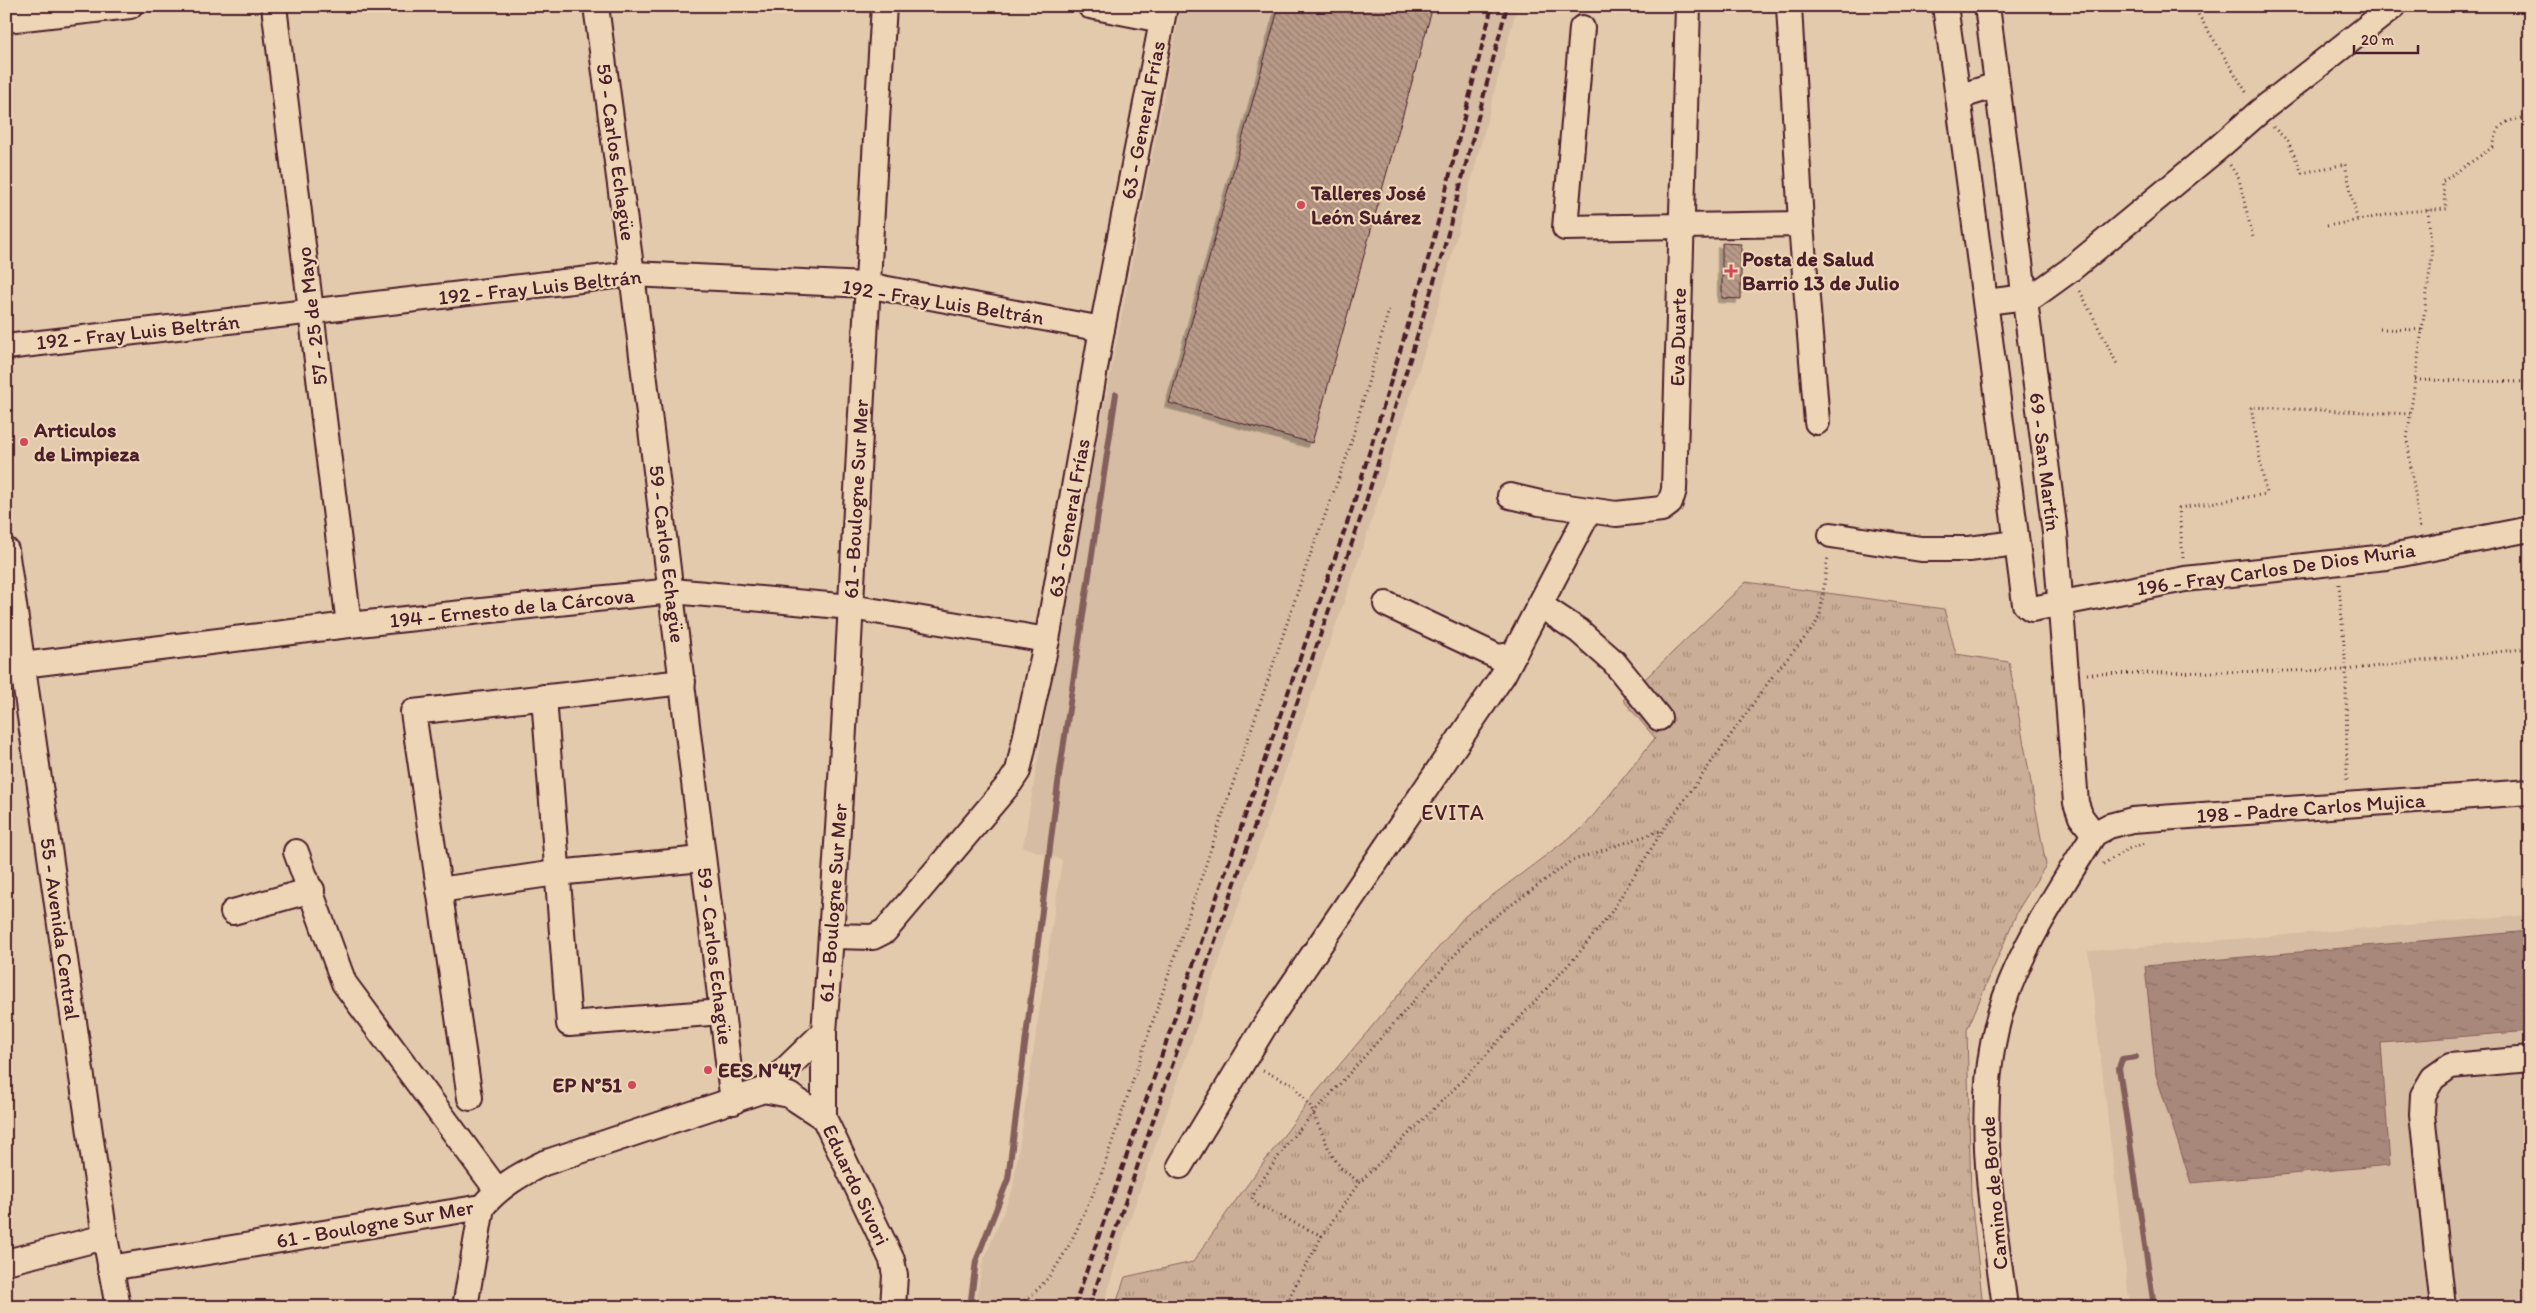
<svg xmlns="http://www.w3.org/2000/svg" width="2536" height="1313" font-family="Itim,sans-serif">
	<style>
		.built { fill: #d6bca2 }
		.grass { fill: url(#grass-tufts); stroke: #8a6661 }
		.water { fill: url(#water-ripples); stroke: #835e5b }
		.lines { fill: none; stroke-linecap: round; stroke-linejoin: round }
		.stream { stroke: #835e5b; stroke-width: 6 }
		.building { fill: url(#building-back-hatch); stroke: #4a1f2b; filter: url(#shadow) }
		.minor-casing { stroke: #4a1f2b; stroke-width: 28 }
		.path { stroke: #4a1f2b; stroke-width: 3; stroke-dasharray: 1 4; stroke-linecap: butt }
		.minor { stroke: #edd5b5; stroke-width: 24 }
		.rail { stroke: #4a1f2b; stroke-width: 4; stroke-dasharray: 8 4; stroke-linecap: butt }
		.poi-dot { fill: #d1495b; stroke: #edd5b5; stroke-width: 2 }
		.labels { text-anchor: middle; stroke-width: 4.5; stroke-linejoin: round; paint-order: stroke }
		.street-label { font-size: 21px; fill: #4a1f2b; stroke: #edd5b5 }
		.poi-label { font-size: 21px; font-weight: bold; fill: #4a1f2b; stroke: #edd5b5; text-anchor: start }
		.neighbourhood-label { font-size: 22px; letter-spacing: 1px; fill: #4a1f2b; stroke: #edd5b5 }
	</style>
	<defs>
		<pattern id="grass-tufts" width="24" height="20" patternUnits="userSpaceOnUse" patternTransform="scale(1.25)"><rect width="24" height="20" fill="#caae97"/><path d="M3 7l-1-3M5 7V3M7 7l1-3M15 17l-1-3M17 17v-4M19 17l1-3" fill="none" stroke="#a68d7b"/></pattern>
		<pattern id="water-ripples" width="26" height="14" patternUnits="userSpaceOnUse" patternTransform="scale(1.25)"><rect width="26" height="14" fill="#a9887b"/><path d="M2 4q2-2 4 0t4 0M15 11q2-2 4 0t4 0" fill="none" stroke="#8c6f65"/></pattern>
		<pattern id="building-back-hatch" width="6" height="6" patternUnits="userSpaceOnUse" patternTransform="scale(1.25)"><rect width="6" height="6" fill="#b89a88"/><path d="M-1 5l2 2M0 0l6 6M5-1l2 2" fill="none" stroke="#987d6f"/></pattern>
		<filter id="shadow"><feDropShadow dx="-4.5" dy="4.5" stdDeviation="0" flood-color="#0004"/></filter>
	</defs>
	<rect width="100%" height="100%" fill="#e3caad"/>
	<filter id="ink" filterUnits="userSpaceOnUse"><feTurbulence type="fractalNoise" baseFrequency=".02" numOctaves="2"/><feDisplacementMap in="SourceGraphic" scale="10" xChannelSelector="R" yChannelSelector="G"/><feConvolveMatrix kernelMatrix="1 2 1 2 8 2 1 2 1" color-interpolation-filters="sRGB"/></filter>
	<g filter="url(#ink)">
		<g class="built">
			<path d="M1181,6H1517L1436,315L1364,544L1121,1245L1103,1307H975L982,1265L1013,1188L1062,860L1023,847L1052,678Z"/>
			<path d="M2530,915V1307H2130L2088,951Z"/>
		</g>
		<path class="grass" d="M1746,582L1944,609L1956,654L2009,662L2046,865L2018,910L1967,1030L1971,1197L1983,1307H1115L1125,1277L1193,1262L1228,1211L1310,1100L1465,916L1585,826L1655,738L1623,700Z"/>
		<path class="water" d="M2530,931V1031L2381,1043L2390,1165L2191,1183L2156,1075L2145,966Z"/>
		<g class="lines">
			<g class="stream">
				<path d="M2136,1057L2122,1059L2119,1068L2154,1307"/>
				<path d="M970,1307L976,1261L1008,1179L1059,776L1116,394"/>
			</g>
		</g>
		<g class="building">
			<path d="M1279,6H1433L1312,443L1169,403Z"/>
			<path d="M1722,243L1741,244V299L1722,298Z"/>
		</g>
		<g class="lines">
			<g class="minor-casing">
				<g id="minor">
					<path d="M274,6L349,625"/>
					<path d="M596,6L632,274L733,1102"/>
					<path d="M1090,6L1162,20"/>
					<path d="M1789,6L1801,224L1817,422"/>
					<path d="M1945,6L1958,97L1997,85"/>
					<path d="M1987,6L2055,533L2076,803L2081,817L2094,834"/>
					<path d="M6,20L130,6"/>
					<path d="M1582,28L1565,228L1801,224"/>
					<path d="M1958,97L2025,604L2032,609L2185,579L2386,557L2530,529"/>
					<path d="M1986,302L2034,296L2070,270L2218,148L2259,112L2394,6"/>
					<path d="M6,347L632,274L866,285L1102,329"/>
					<path d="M1510,496L1540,503L1616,514L1662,509L1670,503L1674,490L1688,6"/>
					<path d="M1831,535L1921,549H1969L2016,543"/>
					<path d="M6,550L105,1237L118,1307"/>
					<path d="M1386,604L1498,657L1513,655"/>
					<path d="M1540,605L1579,631L1614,662L1659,718"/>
					<path d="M6,667L349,625L672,591L851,607L1047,640"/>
					<path d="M544,697L569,1024L722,1012"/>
					<path d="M296,852L344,983L497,1190"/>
					<path d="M439,890L556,873L702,859"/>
					<path d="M233,912L312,890"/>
					<path d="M832,936L873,937L885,931L1010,783L1018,771L1047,640L1102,329L1165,6"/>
					<path d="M824,1032V1118L892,1260L895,1275L893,1307"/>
					<path d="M764,1090L789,1095L824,1118"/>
					<path d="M470,1098L413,712L683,682"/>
					<path d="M1180,1166L1264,1027L1503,675L1589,511"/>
					<path d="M6,1262L105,1237"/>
					<path d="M110,1268L482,1207C500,1186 519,1175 544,1163L764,1090L824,1032C850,690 862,348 884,6"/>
					<path d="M465,1307L482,1207"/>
					<path d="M2005,1307C1992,1206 1971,1100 2004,1001C2024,942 2061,887 2094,834L2109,826L2132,820L2530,792"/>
					<path d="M2443,1307L2422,1114L2423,1095L2433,1078L2450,1066L2530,1059"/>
				</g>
			</g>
			<g class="path">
				<path d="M2193,6L2248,95"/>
				<path d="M2273,127L2288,141L2302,173L2345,164L2357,219"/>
				<path d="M2230,165L2239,179L2253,238"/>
				<path d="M2327,226L2402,212L2447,209L2442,182L2493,147C2499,120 2505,122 2530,116"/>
				<path d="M2080,291L2117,364"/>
				<path d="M2380,329L2422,330L2407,439L2420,529"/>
				<path d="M2422,330L2432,255L2428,210"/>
				<path d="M2530,349V357"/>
				<path d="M2415,380L2530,382"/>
				<path d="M2183,558L2179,508L2266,494L2251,407L2410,414"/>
				<path d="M2339,584L2346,670L2347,782"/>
				<path d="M2087,674L2346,670L2530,648"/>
				<path d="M2103,864L2130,848L2146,843"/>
				<path d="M1263,1071L1293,1084L1310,1106L1331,1154L1341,1168L1360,1183"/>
				<path d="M1322,1236L1257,1205L1252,1199L1255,1191L1289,1141L1477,930L1571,861L1663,830"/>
				<path d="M1011,1307C1016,1303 1024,1302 1028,1298C1064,1269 1080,1220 1099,1181L1307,564L1347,456L1389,310"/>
				<path d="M1284,1307L1322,1236L1358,1184L1465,1078L1579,953L1610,914L1663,830L1775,673L1814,627L1820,615L1828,556"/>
			</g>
			<use href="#minor" class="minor"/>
			<g class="rail">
				<path d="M1074,1307L1352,509L1432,246L1492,6"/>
				<path d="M1089,1307L1364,508L1443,252L1507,6"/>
			</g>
		</g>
	</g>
	<g class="poi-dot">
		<circle cx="1301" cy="205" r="5"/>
		<path d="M1728.5 263.5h5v5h5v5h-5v5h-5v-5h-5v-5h5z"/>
		<circle cx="24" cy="442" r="5"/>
		<circle cx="708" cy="1070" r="5"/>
		<circle cx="632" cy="1085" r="5"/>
	</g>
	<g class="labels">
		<g class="street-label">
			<text transform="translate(1143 120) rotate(-79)" y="7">63 - General Frías</text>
			<text transform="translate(616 152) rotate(82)" y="7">59 - Carlos Echagüe</text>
			<text transform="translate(540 287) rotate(-6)" y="7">192 - Fray Luis Beltrán</text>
			<text transform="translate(943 302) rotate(9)" y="7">192 - Fray Luis Beltrán</text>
			<text transform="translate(312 316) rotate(-97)" y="7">57 - 25 de Mayo</text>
			<text transform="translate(138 332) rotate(-6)" y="7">192 - Fray Luis Beltrán</text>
			<text transform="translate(1678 337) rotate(-89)" y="7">Eva Duarte</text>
			<text transform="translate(2045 462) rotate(83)" y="7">69 - San Martín</text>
			<text transform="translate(856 499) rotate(-87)" y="7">61 - Boulogne Sur Mer</text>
			<text transform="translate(1069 518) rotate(-80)" y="7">63 - General Frías</text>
			<text transform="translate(667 554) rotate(83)" y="7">59 - Carlos Echagüe</text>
			<text transform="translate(2276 569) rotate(-8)" y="7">196 - Fray Carlos De Dios Muria</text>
			<text transform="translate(512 608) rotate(-6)" y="7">194 - Ernesto de la Cárcova</text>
			<text transform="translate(2311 808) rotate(-4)" y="7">198 - Padre Carlos Mujica</text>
			<text transform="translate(833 903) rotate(-86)" y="7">61 - Boulogne Sur Mer</text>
			<text transform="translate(60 929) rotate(82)" y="7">55 - Avenida Central</text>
			<text transform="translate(715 956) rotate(83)" y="7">59 - Carlos Echagüe</text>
			<text transform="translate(856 1185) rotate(65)" y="7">Eduardo Sivori</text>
			<text transform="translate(1994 1193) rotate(-95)" y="7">Camino de Borde</text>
			<text transform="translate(375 1224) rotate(-10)" y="7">61 - Boulogne Sur Mer</text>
		</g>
		<g class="poi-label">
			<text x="1311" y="200">Talleres José<tspan x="1311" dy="24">León Suárez</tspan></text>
			<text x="1742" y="266">Posta de Salud<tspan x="1742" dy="24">Barrio 13 de Julio</tspan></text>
			<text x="34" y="437">Articulos<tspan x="34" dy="24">de Limpieza</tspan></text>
			<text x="718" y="1077">EES N°47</text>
			<text x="622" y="1092" text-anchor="end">EP N°51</text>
		</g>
		<g class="neighbourhood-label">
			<text x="1453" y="820">EVITA</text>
		</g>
	</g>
	<rect width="2536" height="1313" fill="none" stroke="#edd5b5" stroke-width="25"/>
	<rect x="12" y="12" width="2511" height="1288" fill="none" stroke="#4a1f2b" stroke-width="2" filter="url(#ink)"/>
	<path d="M2354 45v8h64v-8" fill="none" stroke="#4a1f2b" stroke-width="2.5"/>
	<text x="2361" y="45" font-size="15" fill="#4a1f2b" stroke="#edd5b5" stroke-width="4" paint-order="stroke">20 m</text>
</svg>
